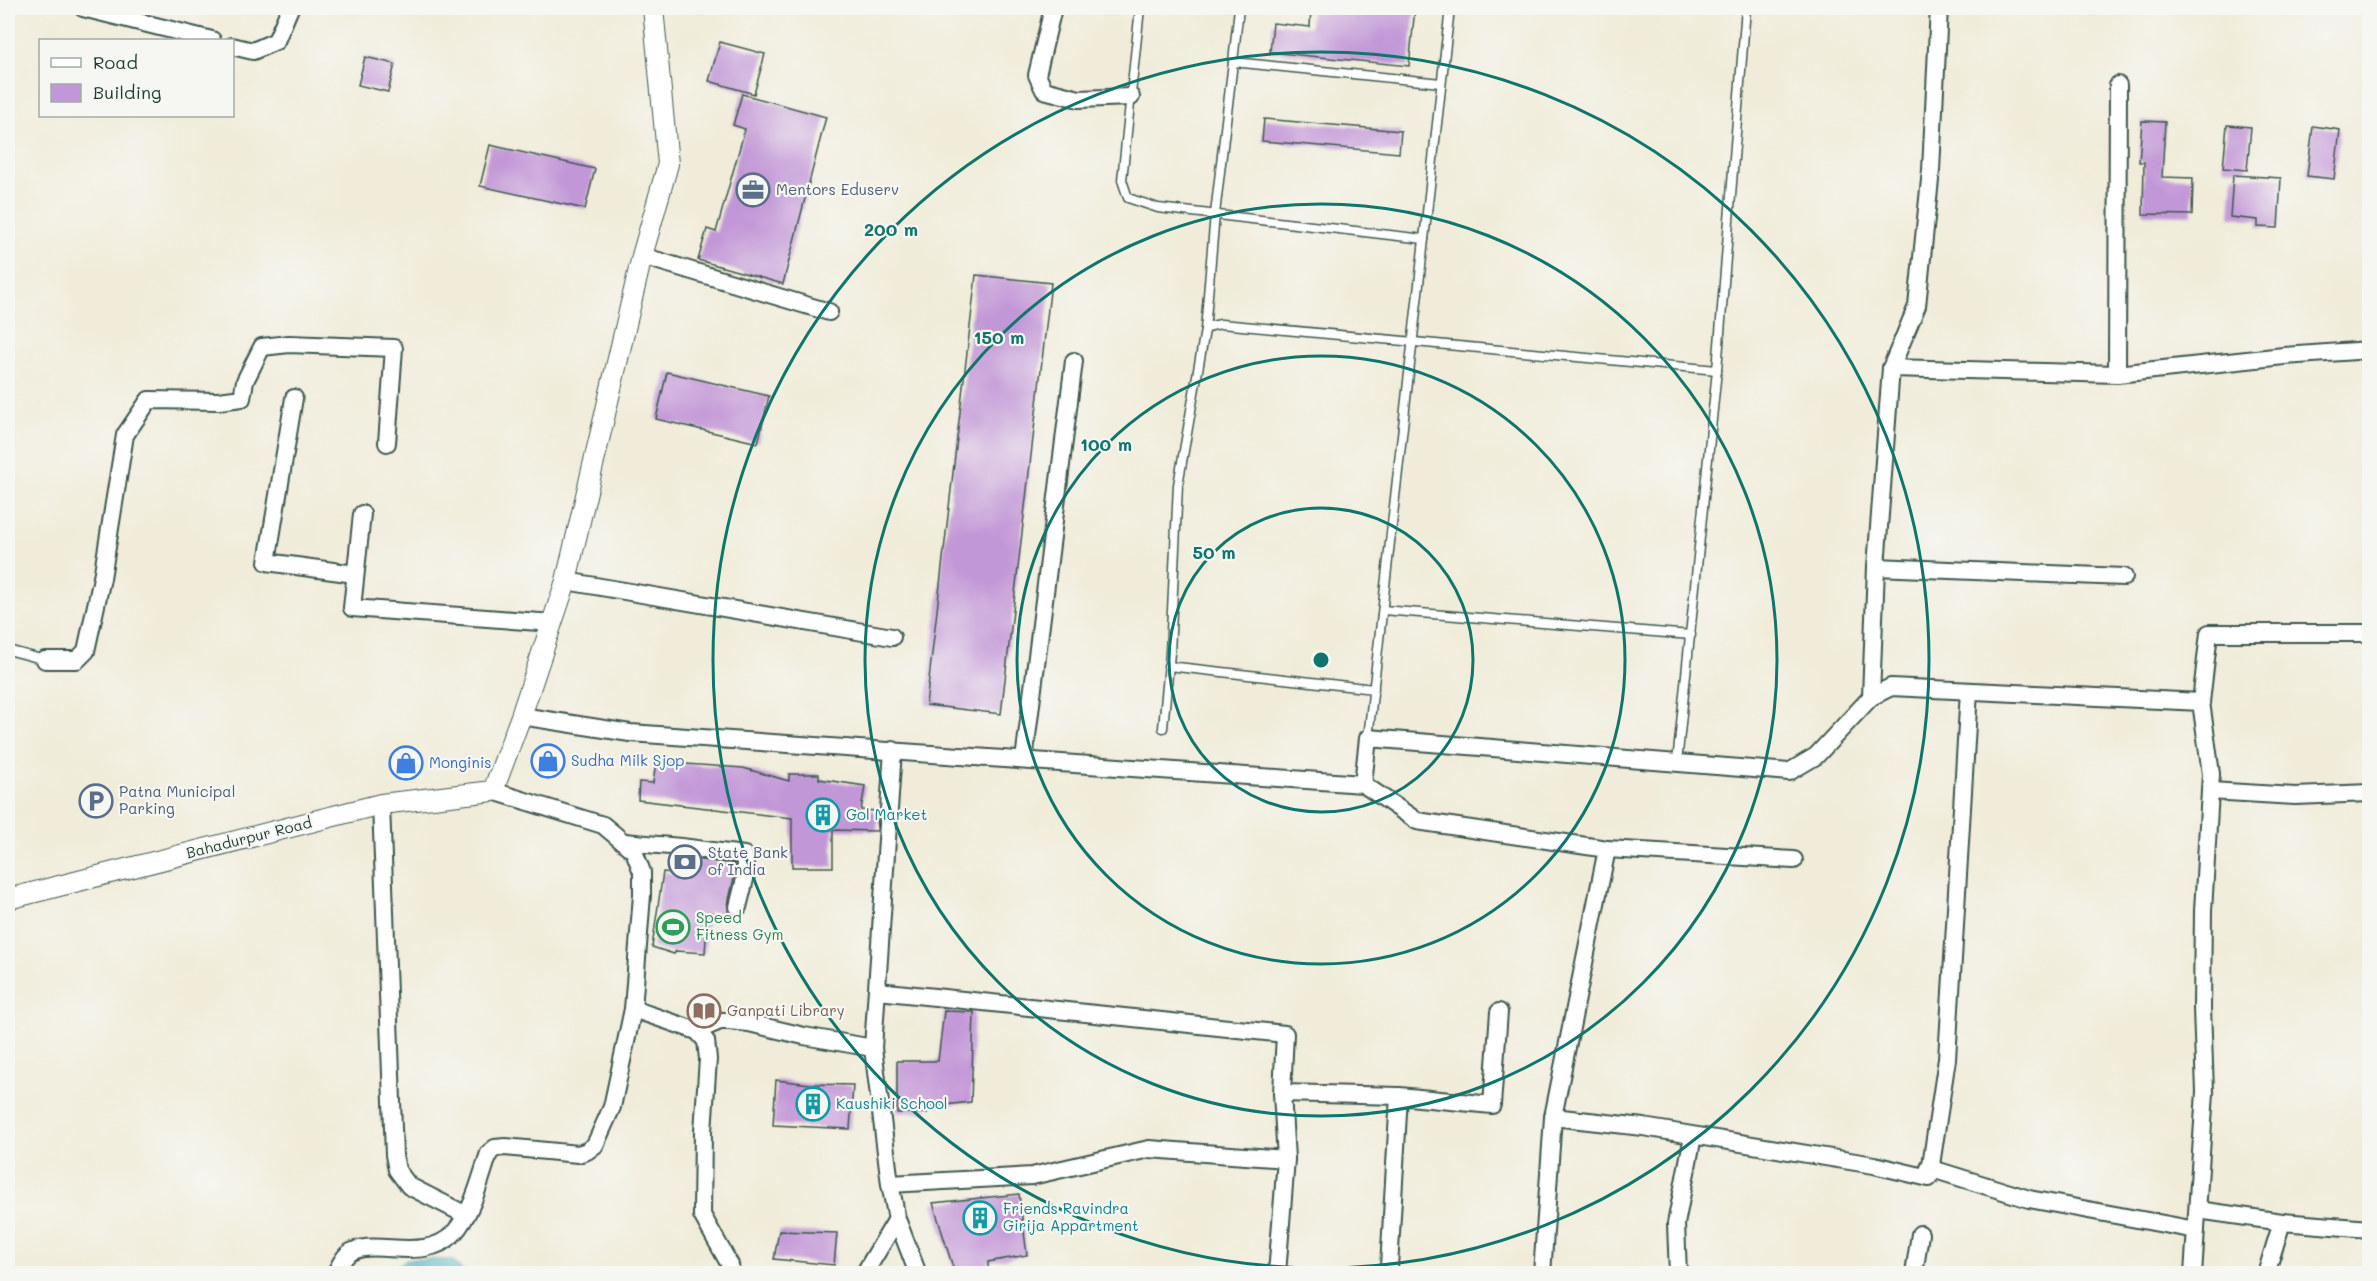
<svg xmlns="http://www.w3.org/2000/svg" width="2377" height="1281" font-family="Mali,sans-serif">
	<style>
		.water { fill: #46b5be; stroke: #327979; stroke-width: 1.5 }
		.building { fill: #c297d7 }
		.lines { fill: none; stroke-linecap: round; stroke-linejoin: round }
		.service-casing { stroke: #3e574d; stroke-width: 11 }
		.minor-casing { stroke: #3e574d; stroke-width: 20 }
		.tertiary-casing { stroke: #3e574d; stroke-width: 22 }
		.service { stroke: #fff; stroke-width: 8 }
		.minor { stroke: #fff; stroke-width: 16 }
		.tertiary { stroke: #fff; stroke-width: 20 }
		.ring { fill: none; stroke: #0f766e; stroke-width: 3 }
		.labels { text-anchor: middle; stroke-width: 4.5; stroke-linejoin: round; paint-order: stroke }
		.service-label { font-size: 15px; fill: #4e5e75; stroke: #f6f6f2; text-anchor: start }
		.shop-label { font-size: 15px; fill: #366cbe; stroke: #f6f6f2; text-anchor: start }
		.culture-label { font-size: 15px; fill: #0d838f; stroke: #f6f6f2; text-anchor: start }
		.street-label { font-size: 15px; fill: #1f3d34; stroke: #f6f6f2 }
		.leisure-label { font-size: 15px; fill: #27864d; stroke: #f6f6f2; text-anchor: start }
		.education-label { font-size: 15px; fill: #785e54; stroke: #f6f6f2; text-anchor: start }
		.centre { fill: #0f766e; stroke: #f6f6f2; stroke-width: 3 }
		.ring-label { font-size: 18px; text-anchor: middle; font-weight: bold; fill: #0f766e; stroke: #f6f6f2; stroke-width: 4.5; stroke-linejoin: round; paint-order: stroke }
	</style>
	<rect width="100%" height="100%" fill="#f6f6f2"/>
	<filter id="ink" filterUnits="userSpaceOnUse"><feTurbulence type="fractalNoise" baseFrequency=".0167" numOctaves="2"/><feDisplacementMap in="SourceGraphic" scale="12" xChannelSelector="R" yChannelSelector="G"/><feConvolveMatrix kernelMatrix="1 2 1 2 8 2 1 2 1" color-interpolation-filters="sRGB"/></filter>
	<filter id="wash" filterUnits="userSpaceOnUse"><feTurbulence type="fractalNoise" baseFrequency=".008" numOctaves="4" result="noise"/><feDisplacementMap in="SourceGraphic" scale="24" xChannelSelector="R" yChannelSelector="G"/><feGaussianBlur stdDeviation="1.35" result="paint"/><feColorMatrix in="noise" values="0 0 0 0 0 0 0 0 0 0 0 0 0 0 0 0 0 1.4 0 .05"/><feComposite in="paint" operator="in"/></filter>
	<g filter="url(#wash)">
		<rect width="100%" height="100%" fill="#f0ecd9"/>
		<path class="water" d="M407,1259L452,1260L464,1273H389Z"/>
		<g id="blocks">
			<g class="building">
				<path d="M1311,8H1415L1409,66L1270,52L1273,23L1310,27Z"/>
				<path d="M720,42L765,54L754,94L709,81Z"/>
				<path d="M365,57L395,64L388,92L358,85Z"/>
				<path d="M742,94L826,117L783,284L698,260L707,229L716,232L745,129L733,125Z"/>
				<path d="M1264,119L1401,131L1399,153L1262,141Z"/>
				<path d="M2142,121L2165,122L2162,177L2193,178L2192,215L2143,214L2144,162H2139Z"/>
				<path d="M2227,125L2251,127L2247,170L2223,168Z"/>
				<path d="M2313,126L2340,130L2334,179L2307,176Z"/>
				<path d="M490,145L595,169L585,209L480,186Z"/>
				<path d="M2233,175L2281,178L2278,228L2258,227V220L2230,217Z"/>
				<path d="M976,275L1051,283L1001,714L926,705Z"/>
				<path d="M667,372L769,396L758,443L656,419Z"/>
				<path d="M656,762L743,768L789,781V774H819V779L865,786L861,810L878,811L877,831L833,830V867H792V818L638,800L639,782L653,783Z"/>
				<path d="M675,857L734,864V878L728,904V915L708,912L705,953L676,951L674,954L652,947L663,872L674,873Z"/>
				<path d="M944,1011L974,1012L971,1102L926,1107L927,1113H897V1061H938Z"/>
				<path d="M776,1080L810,1084L853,1085L850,1129L773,1125Z"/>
				<path d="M1019,1194L1027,1255L988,1262V1274H955L933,1203Z"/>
				<path d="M779,1231L837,1233L834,1265L774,1259Z"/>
			</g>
		</g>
	</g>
	<g filter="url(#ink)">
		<use href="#blocks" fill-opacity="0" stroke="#3e574d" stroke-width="1.5"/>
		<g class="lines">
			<g class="service-casing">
				<g id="service">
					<path d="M1140,8L1122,180L1128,198L1158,208L1424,239"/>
					<path d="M1239,8L1233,62L1441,83"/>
					<path d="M1205,330L1215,214L1233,62"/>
					<path d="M1383,610L1691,635"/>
					<path d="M8,650L45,660"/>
					<path d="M1168,666L1374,689"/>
					<path d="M1163,728L1170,653L1178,485L1205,330L1211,326L1221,324L1717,370L1746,8"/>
					<path d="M1368,738L1450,8"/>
					<path d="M1677,763L1717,370"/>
				</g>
			</g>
			<g class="minor-casing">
				<g id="minor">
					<path d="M83,8L212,40"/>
					<path d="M1053,8L1037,75L1044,90L1079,99L1131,97"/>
					<path d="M232,46L253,51L276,41L290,8"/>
					<path d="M642,256L829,312"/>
					<path d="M1891,368L2117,374L2284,356L2370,350"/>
					<path d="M2117,374L2118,85"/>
					<path d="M294,398L267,562L355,574"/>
					<path d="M362,514L352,608L553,623"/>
					<path d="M1876,567L2124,577"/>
					<path d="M566,581L892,637"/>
					<path d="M45,660H77L86,651L102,578L125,435L149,400L219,401L242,398L245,381L262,347L289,344L394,348L387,443"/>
					<path d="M1871,697L1891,687L2201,702L2211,774L2203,911L2202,1008L2205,1092L2193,1274"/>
					<path d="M2201,702L2209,633H2370"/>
					<path d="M521,716L630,733L1363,784L1417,821L1607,849L1553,1117"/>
					<path d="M893,750L873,1048L890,1184L897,1219L918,1274"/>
					<path d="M1024,760L1074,361"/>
					<path d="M1363,784L1368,738L1789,772L1816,756L1871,697L1876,567L1891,368L1917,306L1931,170L1939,8"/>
					<path d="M2210,791L2295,796L2370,793"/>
					<path d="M381,804L394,1155L397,1170L409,1186L466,1215"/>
					<path d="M624,842L681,847L744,855L746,875L738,907"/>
					<path d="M1607,849L1794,860"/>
					<path d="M878,991L1285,1034L1282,1093L1286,1159L1277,1274"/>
					<path d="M633,1009L697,1031L706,1041L708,1059L703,1131L702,1215L730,1265L731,1274"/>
					<path d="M697,1031L720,1021H729L749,1023L804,1036L873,1048"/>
					<path d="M1282,1093L1399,1096L1492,1105L1499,1012"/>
					<path d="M1929,1168L2029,1199L2196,1230"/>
					<path d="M890,1184L1032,1176L1149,1149L1286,1159"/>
					<path d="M2198,1210L2282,1222"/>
					<path d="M1389,1267L1399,1096"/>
					<path d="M335,1274C339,1267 342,1259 348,1254C372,1236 424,1265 454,1233C473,1211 480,1180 489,1153L495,1148L505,1147L578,1154L587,1151L595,1145L612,1107L633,1009L642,895V872L634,851L603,825L493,791"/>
					<path d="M864,1274L897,1219"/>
					<path d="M1542,1274L1553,1117L1643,1127L1874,1165L1929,1178L1947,1059L1969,691"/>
					<path d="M1678,1274L1676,1224L1693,1136"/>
					<path d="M1914,1274L1920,1234"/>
					<path d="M2266,1274L2282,1222L2370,1229"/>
				</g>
			</g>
			<g class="tertiary-casing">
				<path id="tertiary" d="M8,899L381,804L493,791L521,716L566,581L642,256L668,164L653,8"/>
			</g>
			<use href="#service" class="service"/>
			<use href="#minor" class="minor"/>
			<use href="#tertiary" class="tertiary"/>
		</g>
	</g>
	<g class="ring">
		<circle cx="1321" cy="660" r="152"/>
		<circle cx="1321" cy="660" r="304"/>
		<circle cx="1321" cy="660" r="456"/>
		<circle cx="1321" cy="660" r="608"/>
	</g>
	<defs>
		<g id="office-ring" transform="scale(1.725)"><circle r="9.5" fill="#f6f6f2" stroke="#5c6f8a" stroke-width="1.5"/><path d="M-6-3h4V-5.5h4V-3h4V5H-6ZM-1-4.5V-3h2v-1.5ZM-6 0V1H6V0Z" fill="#5c6f8a"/></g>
		<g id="shop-ring" transform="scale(1.725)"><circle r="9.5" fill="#f6f6f2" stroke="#3f7fe0" stroke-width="1.5"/><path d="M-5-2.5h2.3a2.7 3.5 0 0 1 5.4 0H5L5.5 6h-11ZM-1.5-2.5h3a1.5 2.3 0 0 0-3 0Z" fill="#3f7fe0"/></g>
		<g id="parking-ring" transform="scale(1.725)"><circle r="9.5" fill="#f6f6f2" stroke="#5c6f8a" stroke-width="1.5"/><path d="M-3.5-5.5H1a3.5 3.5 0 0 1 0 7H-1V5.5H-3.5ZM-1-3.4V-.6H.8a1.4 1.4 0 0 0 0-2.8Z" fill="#5c6f8a"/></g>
		<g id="building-ring" transform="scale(1.725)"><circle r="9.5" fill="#f6f6f2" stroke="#0f9aa8" stroke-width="1.5"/><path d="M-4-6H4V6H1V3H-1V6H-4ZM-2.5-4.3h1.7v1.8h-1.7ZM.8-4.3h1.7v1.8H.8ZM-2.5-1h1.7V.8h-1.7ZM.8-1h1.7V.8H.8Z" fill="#0f9aa8"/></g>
		<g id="bank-ring" transform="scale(1.725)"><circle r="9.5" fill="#f6f6f2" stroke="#5c6f8a" stroke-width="1.5"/><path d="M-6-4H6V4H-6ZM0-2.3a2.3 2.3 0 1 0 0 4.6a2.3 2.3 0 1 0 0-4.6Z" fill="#5c6f8a"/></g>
		<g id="stadium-ring" transform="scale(1.725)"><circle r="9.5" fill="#f6f6f2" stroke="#2e9e5b" stroke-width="1.5"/><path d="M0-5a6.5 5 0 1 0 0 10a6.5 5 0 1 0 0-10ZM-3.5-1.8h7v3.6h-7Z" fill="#2e9e5b"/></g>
		<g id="library-ring" transform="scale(1.725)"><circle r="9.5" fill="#f6f6f2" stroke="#8d6e63" stroke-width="1.5"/><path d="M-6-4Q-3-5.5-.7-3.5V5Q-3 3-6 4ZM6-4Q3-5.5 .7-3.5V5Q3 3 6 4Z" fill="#8d6e63"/></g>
	</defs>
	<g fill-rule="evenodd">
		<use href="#office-ring" x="753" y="190"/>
		<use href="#shop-ring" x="548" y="761"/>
		<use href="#shop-ring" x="406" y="763"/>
		<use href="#parking-ring" x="96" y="801"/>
		<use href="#building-ring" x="823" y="815"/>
		<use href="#bank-ring" x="685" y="862"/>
		<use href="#stadium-ring" x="673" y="927"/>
		<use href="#library-ring" x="704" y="1011"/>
		<use href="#building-ring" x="813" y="1104"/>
		<use href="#building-ring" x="980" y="1218"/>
	</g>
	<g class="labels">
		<g class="service-label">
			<text x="776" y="195">Mentors Eduserv</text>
			<text x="119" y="797">Patna Municipal<tspan x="119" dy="17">Parking</tspan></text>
			<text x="708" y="858">State Bank<tspan x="708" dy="17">of India</tspan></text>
		</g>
		<g class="shop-label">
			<text x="571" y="766">Sudha Milk Sjop</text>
			<text x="429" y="768">Monginis</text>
		</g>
		<g class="culture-label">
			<text x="846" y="820">Gol Market</text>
			<text x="836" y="1109">Kaushiki School</text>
			<text x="1003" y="1214">Friends Ravindra<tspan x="1003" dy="17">Girija Appartment</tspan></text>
		</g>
		<g class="street-label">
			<text transform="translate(249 838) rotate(-14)" y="5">Bahadurpur Road</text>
		</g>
		<g class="leisure-label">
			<text x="696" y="923">Speed<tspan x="696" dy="17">Fitness Gym</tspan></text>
		</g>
		<g class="education-label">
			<text x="727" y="1016">Ganpati Library</text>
		</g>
	</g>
	<circle cx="1321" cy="660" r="9" class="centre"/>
	<g class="ring-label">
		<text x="891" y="236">200 m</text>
		<text x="999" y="344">150 m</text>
		<text x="1106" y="451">100 m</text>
		<text x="1214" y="559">50 m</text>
	</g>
	<rect width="2377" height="1281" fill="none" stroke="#f6f6f2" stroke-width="30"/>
	<rect x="39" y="39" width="195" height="78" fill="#f6f6f2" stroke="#a0aca6" stroke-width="1.5"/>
	<rect x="51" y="58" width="30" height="9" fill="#ffffff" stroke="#a0aca6" stroke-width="1.5"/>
	<text x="93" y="69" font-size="18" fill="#1f3d34">Road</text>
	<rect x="51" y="84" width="30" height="18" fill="#c297d7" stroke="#a0aca6" stroke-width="1.5"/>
	<text x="93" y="99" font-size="18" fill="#1f3d34">Building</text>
</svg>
